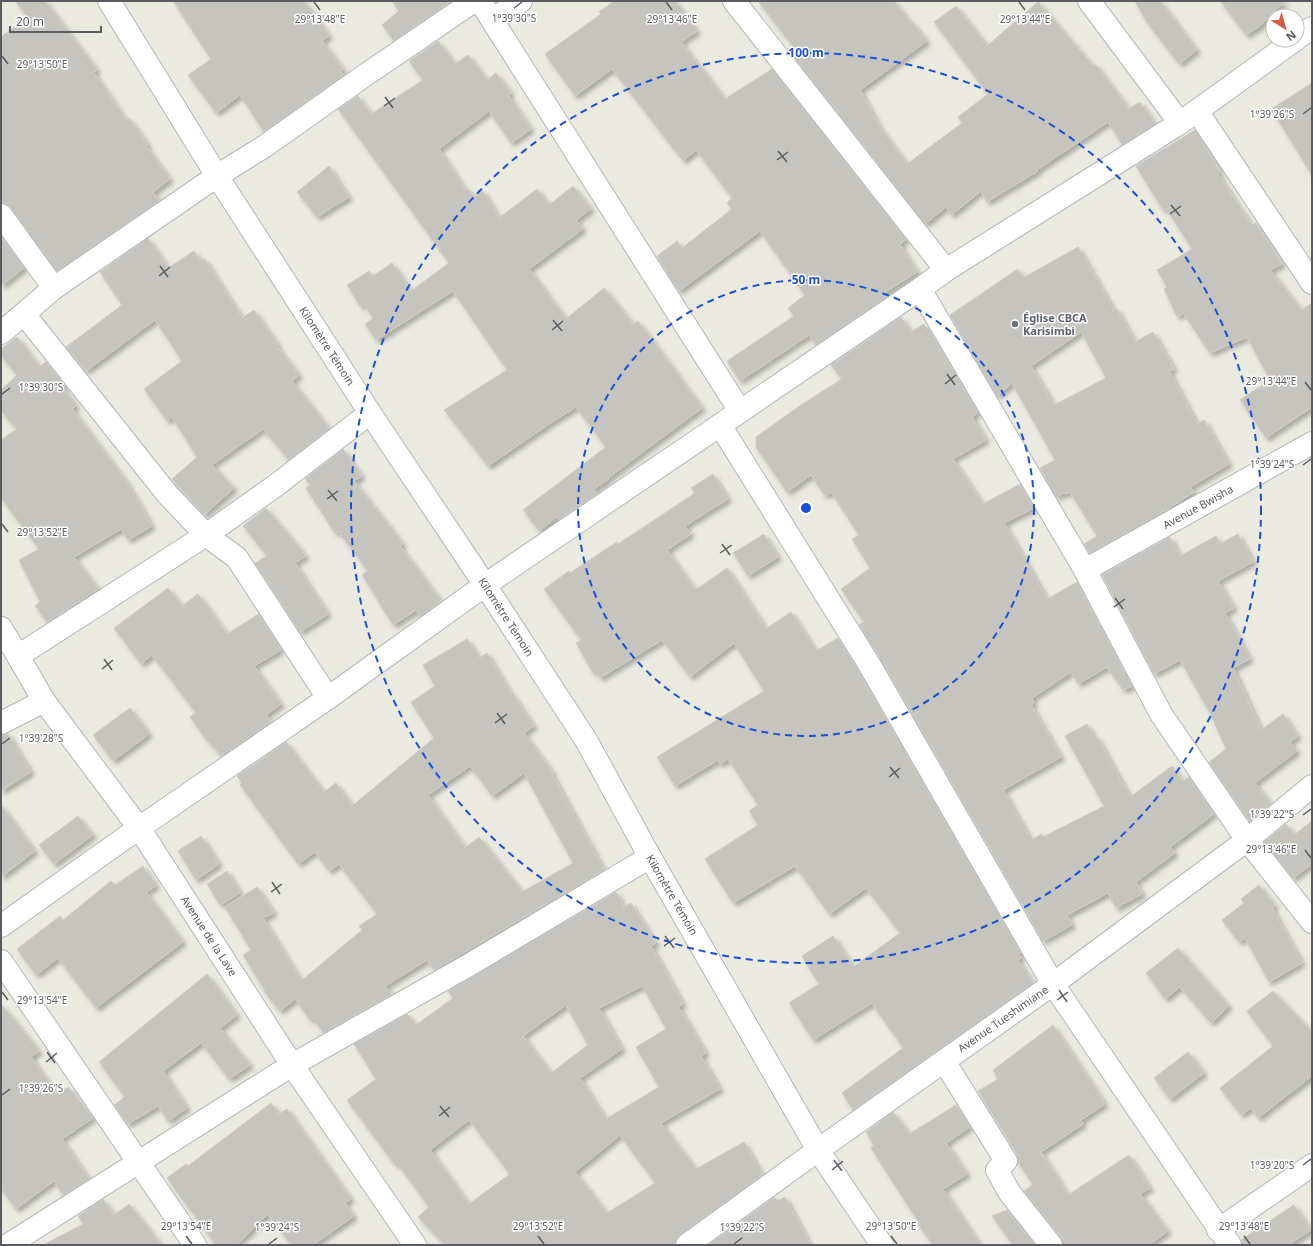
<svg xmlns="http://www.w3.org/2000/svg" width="1313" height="1246" font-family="'Noto Sans',sans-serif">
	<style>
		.building { fill: #c6c4be; stroke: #ceccc0; fill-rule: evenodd; filter: url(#shadow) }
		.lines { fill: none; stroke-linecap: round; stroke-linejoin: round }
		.minor-casing { stroke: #b3b6ba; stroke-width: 24 }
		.secondary-casing { stroke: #b5b6bc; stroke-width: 24 }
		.minor { stroke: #fff; stroke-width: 22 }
		.secondary { stroke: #fff; stroke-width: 22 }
		.ticks { fill: none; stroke: #595c60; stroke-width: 1.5 }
		.ring { fill: none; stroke: #1d4ed8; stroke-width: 2; stroke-dasharray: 7 5 }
		.worship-dot { fill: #6b7280; stroke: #fff; stroke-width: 1.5 }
		.labels { text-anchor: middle; stroke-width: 3; stroke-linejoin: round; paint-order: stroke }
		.worship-label { font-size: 11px; font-weight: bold; fill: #5b616d; stroke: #fff; text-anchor: start }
		.street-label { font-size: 11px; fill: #595c60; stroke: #fff }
		.ticks-label { font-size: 10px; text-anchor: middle; fill: #595c60; stroke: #fff; stroke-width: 3; stroke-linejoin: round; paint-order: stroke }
		.centre { fill: #1d4ed8; stroke: #fff; stroke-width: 2 }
		.ring-label { font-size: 12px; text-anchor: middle; font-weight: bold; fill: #1d4ed8; stroke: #fff; stroke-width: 3; stroke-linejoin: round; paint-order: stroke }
	</style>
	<defs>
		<filter id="shadow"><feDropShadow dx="3.5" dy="3.5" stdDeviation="2" flood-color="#0004"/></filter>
	</defs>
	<rect width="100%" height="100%" fill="#eaeae1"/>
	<g class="building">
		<path d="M15,1H45L97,70L94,73L126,120L129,118L148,145L146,146L170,179L153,192L159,201L57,271L11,208L6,204L1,203V37L27,17Z"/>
		<path d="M173,1H304L329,36L322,41L343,69L340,70L343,75L264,132L240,95L216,113L188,75L211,59Z"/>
		<path d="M392,1H452L394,41L382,25L399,11Z"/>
		<path d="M614,1H675L697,31L681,42L725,99L772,69L906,239L900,245L917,272L884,293L886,297L816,345L809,335L740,381L727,361L794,316L788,308L805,295L760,231L679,291L674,284L657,256L677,241L682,248L732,209L727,203L732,198L696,150L683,161L612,69L575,96L545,54L601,14L599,12Z"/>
		<path d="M758,1H894L911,23L912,22L927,41L860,90L879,126L907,164L962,123L958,117L988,94L934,22L956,6L987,46L1038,2L1093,66L1095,64L1129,109L1140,102L1155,124L1122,145L1108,122L1037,170L1038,171L987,202L981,191L951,215L946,207L925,224L793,56L798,53Z"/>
		<path d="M1135,1H1160L1197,50L1179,64L1146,21Z"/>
		<path d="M1220,1H1285L1260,26L1246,35Z"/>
		<path d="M438,41L455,64L468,55L487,80L496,73L511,93L508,95L531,129L511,143L489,111L439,149L466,191L468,189L474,197L483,191L499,218L537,189L549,205L573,186L591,209L576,220L583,229L529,269L566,319L604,288L633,324L638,321L702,408L608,478L609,479L594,489L598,493L559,520L557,517L539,531L523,510L606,447L576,407L552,422L488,466L444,410L507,370L453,291L376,340L365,324L373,318L364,304L360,306L347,285L369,271L373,276L392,263L411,291L449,263L338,109L358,96L371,114L423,80L409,61Z"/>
		<path d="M1312,83V175L1271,109Z"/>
		<path d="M1195,130L1220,172L1218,174L1251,225L1256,223L1282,264L1270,270L1301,310L1312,303V407L1266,438L1240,400L1270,380L1247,337L1210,353L1183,313L1177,317L1164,289L1167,287L1157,270L1192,249L1166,208L1163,210L1136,166Z"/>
		<path d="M329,166L349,197L317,217L297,192Z"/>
		<path d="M1,236L24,268L1,286Z"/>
		<path d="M148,238L168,268L194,251L200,261L204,258L242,318L254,310L278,345L277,346L299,375L292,381L329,429L289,460L263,429L212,465L234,488L204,515L172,479L197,457L172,417L167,421L144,389L182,361L155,320L86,371L66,347L122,305L100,272Z"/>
		<path d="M1078,247L1114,310L1117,309L1135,342L1153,332L1174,369L1169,371L1197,424L1204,420L1229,464L1190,487L1194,492L1166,510L1090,553L1084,544L1097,536L1070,492L1065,494L1064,493L1056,497L1040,468L1055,460L1012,383L997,396L950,315L1018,269L1023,278ZM1081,332L1106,378L1054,405L1031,366Z"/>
		<path d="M901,317L911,332L924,324L928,330L929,329L978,412L972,417L986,440L953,459L983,504L1020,484L1034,508L1004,523L1047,599L1077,582L1132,686L1123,690L1107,667L1078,684L1071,672L1032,698L1034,703L1031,705L1061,757L1003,790L1031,840L1042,834L1043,837L1104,806L1065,736L1087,724L1095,738L1097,737L1130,797L1172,766L1183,781L1189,777L1214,814L1170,847L1175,853L1136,882L1142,894L1116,908L1108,893L1067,915L1072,925L1043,941L880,658L859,625L864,622L841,589L870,568L852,539L859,535L831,492L825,496L811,475L787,492L756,447V437L801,405L842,379L831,365Z"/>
		<path d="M17,337L39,367L46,362L65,386L63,388L76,406L72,409L126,481L152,526L128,540L121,529L74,557L98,589L47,622L35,606L40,602L19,560L39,549L1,498V440L17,429L1,411V390L17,375L1,356V349Z"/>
		<path d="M343,449L362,476L354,481L403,544L400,546L441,601L420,616L416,610L393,625L362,575L368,571L338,531L335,533L306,488L310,485L305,479Z"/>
		<path d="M713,474L728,499L685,526L691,534L667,550L695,590L727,568L766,629L791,612L816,651L838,638L858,670L1021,953L1018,954L1021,958L1018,960L1033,983L853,1110L842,1093L903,1048L872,1003L813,1040L789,1003L819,984L802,956L833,936L853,967L900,933L866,888L829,914L795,866L733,903L705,859L758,825L749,811L758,805L728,759L720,764L718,760L675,786L657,757L764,691L734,643L690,677L662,640L600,678L595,671L593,673L576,643L581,640L544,589L569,571L570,573L617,542L618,544L695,493L691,488Z"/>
		<path d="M266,508L306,556L295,563L328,614L300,632L255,563L267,556L243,526Z"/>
		<path d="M764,534L778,557L748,576L733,553Z"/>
		<path d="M1238,534L1253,562L1218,581L1234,608L1225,613L1250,659L1233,668L1261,730L1283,714L1298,736L1290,742L1297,751L1255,783L1271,804L1250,822L1209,762L1226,749L1211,715L1180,660L1154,674L1102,575L1170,537L1180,556L1216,536L1220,544Z"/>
		<path d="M168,588L182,606L198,594L227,634L259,614L281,650L254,666L281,704L266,715L271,722L221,756L210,743H209L190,717L196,713L152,655L141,664L114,628Z"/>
		<path d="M467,639L479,658L487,653L511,694L512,693L534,726L524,733L553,773L552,774L604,870L434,970L427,960L385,986L392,994L323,1033L313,1018L310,1020L295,999L280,1011L269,998L243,955L251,950L225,907L257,887L274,913L263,918L301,981L362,930L359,926L377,914L339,864L329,871L315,852L298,864L240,785L242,783L237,776L286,742L324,792L336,783L352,806L434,738L411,702L435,686L423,665ZM470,766L492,796L524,773L573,863L522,892L479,837L465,848L428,795Z"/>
		<path d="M130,708L149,734L113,761L93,735Z"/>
		<path d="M8,734L31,772L1,791V735Z"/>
		<path d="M1,805L35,851L1,877Z"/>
		<path d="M78,816L93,835L54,864L39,845Z"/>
		<path d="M1312,821V864L1293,878L1264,842L1286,824L1294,835Z"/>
		<path d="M201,836L219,864L196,880L178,851Z"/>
		<path d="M143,866L156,886L146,892L183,942L96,1008L58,958L36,975L17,949L60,916L63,920L111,881L115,885Z"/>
		<path d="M227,871L240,893L220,905L207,884Z"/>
		<path d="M1259,885L1275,906L1272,908L1302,963L1269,982L1245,938L1239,942L1222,920L1244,903L1241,899Z"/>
		<path d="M616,892L624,907L631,903L656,943L651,946L683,1004L678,1006L706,1053L701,1056L720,1089L661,1123L696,1169L744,1142L762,1175L680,1235L676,1240L675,1245H445L418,1217L429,1207L397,1163L395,1165L347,1100L376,1079L354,1044L407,1014L416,1025L453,998L448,991ZM642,986L666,1029L636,1047L659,1087L606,1119L580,1078L622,1049L599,1008ZM566,1005L588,1045L551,1073L523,1036ZM469,1120L510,1174L469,1204L430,1150ZM620,1135L655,1183L607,1213L575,1172Z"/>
		<path d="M1178,948L1229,1006L1211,1023L1180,987L1165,999L1146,973Z"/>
		<path d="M207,974L237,1015L220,1028L250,1065L229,1079L201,1043L163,1071L187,1108L168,1121L158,1106L128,1124L114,1105L125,1097L99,1062Z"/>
		<path d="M1273,991L1312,1032V1076L1258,1118L1251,1108L1241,1115L1220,1088L1273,1046L1247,1011Z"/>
		<path d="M1,1004L39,1051L31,1057L57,1095L68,1087L93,1118L62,1139L89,1179L63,1195L54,1181L16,1209L1,1189Z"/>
		<path d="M1053,1025L1105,1104L1081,1120L1083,1124L1041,1152L1068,1195L1129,1155L1150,1188L1140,1194L1168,1231L1149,1245H1063L1061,1237L1024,1191L1033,1185L1018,1162L1017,1154L978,1091L998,1079L993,1070Z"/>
		<path d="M1188,1052L1204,1073L1170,1099L1154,1078Z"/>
		<path d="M271,1103L279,1114L287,1109L351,1199L345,1203L354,1216L313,1245H291L268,1214L236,1245H216L167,1178L186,1164L188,1166Z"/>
		<path d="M956,1105L970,1127L946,1143L967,1174L943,1189L980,1245H933L918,1224L919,1223L871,1148L874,1146L866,1132L893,1112L909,1134Z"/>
		<path d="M775,1197L777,1201L785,1197L810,1245H708Z"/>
		<path d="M103,1199L114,1215L129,1204L161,1245H43L83,1224L78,1216Z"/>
		<path d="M1294,1205L1311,1230L1288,1245H1242L1241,1240Z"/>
		<path d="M1007,1210L1035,1245H1013L992,1216Z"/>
	</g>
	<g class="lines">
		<g class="minor-casing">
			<g id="minor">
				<path d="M480,1L740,411"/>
				<path d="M734,1L946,270"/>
				<path d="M1089,1L1180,123"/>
				<path d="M492,20L521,1"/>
				<path d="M1297,38L1312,28"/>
				<path d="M1197,111L1312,283"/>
				<path d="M1,215L54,288"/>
				<path d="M920,289L1085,570L1161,714L1247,840L1312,922"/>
				<path d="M24,314L168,495L206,535L237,558L328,698"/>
				<path d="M1,333L54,288L217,176L265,146L361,78L474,1"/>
				<path d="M720,425L869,664L1053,984L1230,1245"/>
				<path d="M1085,570L1312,443"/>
				<path d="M1,628L18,656L44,701L139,828L292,1065L415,1245"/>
				<path d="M18,656L206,535L275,486L370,413"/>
				<path d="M1,723L44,701"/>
				<path d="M1,926L139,828L328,698L485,585L920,289L946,270L1180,123L1295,40"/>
				<path d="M1,961L195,1245"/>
				<path d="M944,1061L1006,1161L997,1170L1009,1192L1051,1245"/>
				<path d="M1218,1230L1312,1165"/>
				<path d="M8,1245L292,1065L469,965L650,857"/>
				<path d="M687,1245L818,1150L1053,984L1247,840L1312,786"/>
			</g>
		</g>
		<g class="secondary-casing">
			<path id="secondary" d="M109,1L217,176L370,413L485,585L586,740L650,857L818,1150L882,1245"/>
		</g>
		<use href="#minor" class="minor"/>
		<use href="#secondary" class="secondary"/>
	</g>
	<path class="ticks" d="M314,2L320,10M666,2L672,10M1019,2L1025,10M514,8L522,2M2,56L8,64M385,97L393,108M384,106L395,98M1303,114L1311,108M778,151L787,162M777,160L788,152M1171,205L1180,216M1170,214L1181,206M160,266L168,277M159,276L170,267M553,320L562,331M552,330L563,321M947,374L955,385M1305,382L1311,390M945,384L956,375M2,394L10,388M1303,465L1311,459M328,490L337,501M327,499L338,491M2,524L8,532M722,544L730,555M720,553L732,545M1115,598L1123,609M1114,607L1125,599M104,659L112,670M102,669L113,660M497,713L505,724M495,723L507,714M2,744L10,738M890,767L899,778M889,777L900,768M1303,815L1311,809M1305,850L1311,858M272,882L280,894M271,892L282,884M665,936L674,948M664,946L675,938M1059,990L1067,1002M2,992L8,1000M1057,1000L1068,992M47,1052L55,1063M46,1062L57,1053M2,1095L10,1089M440,1106L449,1117M439,1116L450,1107M834,1160L842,1171M1303,1165L1311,1159M832,1170L843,1161M186,1236L192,1244M538,1236L544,1244M891,1236L897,1244M1244,1236L1250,1244M269,1244L277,1238M734,1244L742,1238"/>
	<g class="ring">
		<circle cx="806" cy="508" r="228"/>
		<circle cx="806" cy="508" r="455"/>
	</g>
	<circle class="worship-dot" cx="1015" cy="324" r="4"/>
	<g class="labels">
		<g class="worship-label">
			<text x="1023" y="322">Église CBCA<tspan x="1023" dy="13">Karisimbi</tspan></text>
		</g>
		<g class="street-label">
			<text transform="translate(327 346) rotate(57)" y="4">Kilomètre Témoin</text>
			<text transform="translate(1198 507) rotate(-29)" y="4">Avenue Bwisha</text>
			<text transform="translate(506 617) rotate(57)" y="4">Kilomètre Témoin</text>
			<text transform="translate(672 895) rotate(60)" y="4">Kilomètre Témoin</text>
			<text transform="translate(209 936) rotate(57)" y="4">Avenue de la Lave</text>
			<text transform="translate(1003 1019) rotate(-35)" y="4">Avenue Tueshimiane</text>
		</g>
	</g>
	<g class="ticks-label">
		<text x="514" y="22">1°39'30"S</text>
		<text x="320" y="23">29°13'48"E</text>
		<text x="672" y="23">29°13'46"E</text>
		<text x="1025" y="23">29°13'44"E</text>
		<text x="42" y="68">29°13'50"E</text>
		<text x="1272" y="118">1°39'26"S</text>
		<text x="1271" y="385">29°13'44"E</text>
		<text x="41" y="391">1°39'30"S</text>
		<text x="1272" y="468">1°39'24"S</text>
		<text x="42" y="536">29°13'52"E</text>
		<text x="41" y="742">1°39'28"S</text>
		<text x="1272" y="818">1°39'22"S</text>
		<text x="1271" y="853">29°13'46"E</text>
		<text x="42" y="1004">29°13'54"E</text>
		<text x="41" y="1092">1°39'26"S</text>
		<text x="1272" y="1169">1°39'20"S</text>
		<text x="186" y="1230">29°13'54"E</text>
		<text x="538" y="1230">29°13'52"E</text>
		<text x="891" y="1230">29°13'50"E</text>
		<text x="1244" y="1230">29°13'48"E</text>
		<text x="277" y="1231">1°39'24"S</text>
		<text x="742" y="1231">1°39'22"S</text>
	</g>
	<circle cx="806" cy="508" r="6" class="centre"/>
	<g class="ring-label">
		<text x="806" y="57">100 m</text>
		<text x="806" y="284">50 m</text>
	</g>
	<rect width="1313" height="1246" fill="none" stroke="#595c60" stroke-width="4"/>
	<g transform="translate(1285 28) rotate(143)"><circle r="19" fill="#ffffff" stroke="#bdbebf"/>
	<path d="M0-3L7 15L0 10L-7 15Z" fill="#d35c3e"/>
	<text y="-6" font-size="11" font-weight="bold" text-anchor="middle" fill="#595c60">N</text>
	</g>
	<path d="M10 26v6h91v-6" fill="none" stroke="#595c60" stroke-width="2"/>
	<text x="16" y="26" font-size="12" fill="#595c60" stroke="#ffffff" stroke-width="3" paint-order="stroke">20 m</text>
</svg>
